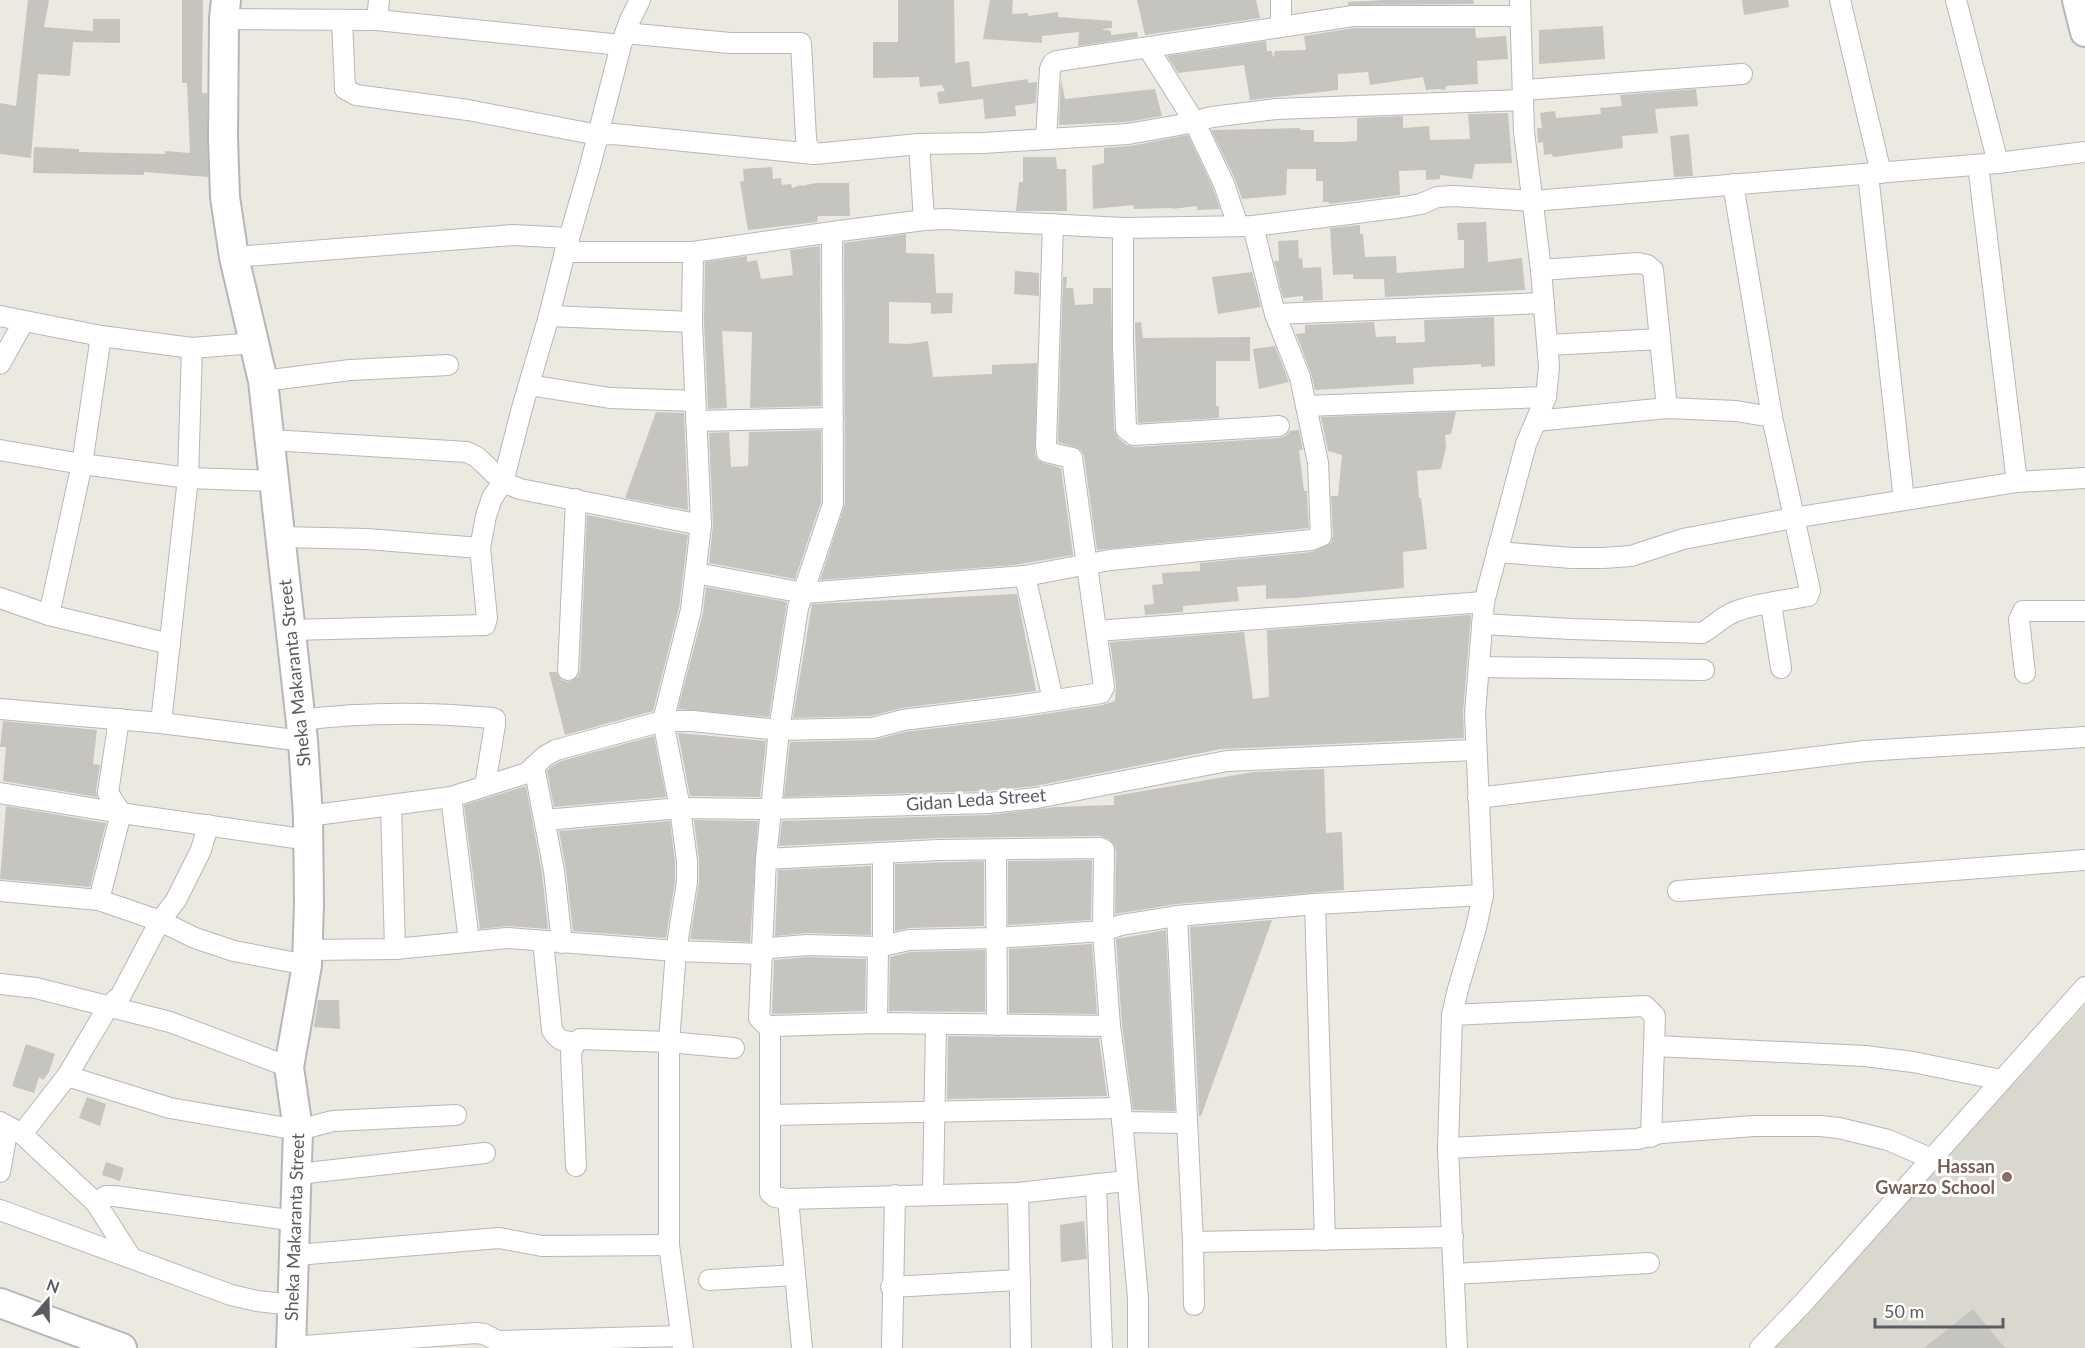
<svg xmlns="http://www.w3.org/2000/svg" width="2085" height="1348" font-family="Lato,sans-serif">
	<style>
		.education { fill: #dad8ce }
		.building { fill: #c6c4be }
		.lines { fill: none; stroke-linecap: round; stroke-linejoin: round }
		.street-casing { stroke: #b6b7bc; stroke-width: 22 }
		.secondary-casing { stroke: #b4b6bc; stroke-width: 32 }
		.street { stroke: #fff; stroke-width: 20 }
		.secondary { stroke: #fff; stroke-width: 28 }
		.education-dot { fill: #8d6e63; stroke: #fff; stroke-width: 2 }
		.labels { text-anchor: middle; stroke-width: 6; stroke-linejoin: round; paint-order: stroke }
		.street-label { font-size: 18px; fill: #595c60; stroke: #fff }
		.education-label { font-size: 18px; font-weight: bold; fill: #785e54; stroke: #fff; text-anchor: end }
	</style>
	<rect width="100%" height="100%" fill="#ebe9e0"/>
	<path class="education" d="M2085,1005V1348H1774Z"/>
	<g class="building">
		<path d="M28,0H49L44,27L93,31V19H120V43L73,42L70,76L38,74L31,158L0,154V103L16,106Z"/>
		<path d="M182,0H203L202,93H207L208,177L144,172V175L33,173L34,147L79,149V152L165,154V151L190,153L187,83H182Z"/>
		<path d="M898,0H954L955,63L969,61L972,87L1028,79V83L1037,82L1036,103L1015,106L1016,116L985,119L983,99L939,104L937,92L945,91L942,85L920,87L919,77L873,78V42H898Z"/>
		<path d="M990,0H1013L1012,14L1028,13V16L1058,12V17L1112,21V28L1101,29L1111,31V35L1137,32L1138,37L1078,46L1079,32L1042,36V43L983,39Z"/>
		<path d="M1137,0H1256L1260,18L1145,35Z"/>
		<path d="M1385,0H1473L1474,4L1348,5V2Z"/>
		<path d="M1742,0H1788L1789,7L1744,15Z"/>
		<path d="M1603,26L1605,59L1539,64V30Z"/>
		<path d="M1354,28H1475L1476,38L1506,36L1508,59L1477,61L1478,84L1446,86L1445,90L1439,89L1426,90L1423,77L1370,85L1368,72L1338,74V90L1250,100L1244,65L1178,73L1167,56L1266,41L1267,51H1272L1273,58L1275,51L1306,50L1304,36Z"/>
		<path d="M1061,79L1065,99L1155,89L1162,116L1127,122L1059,125Z"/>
		<path d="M1696,89L1698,106L1655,109L1658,133L1622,136L1623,148L1553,157L1552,154L1544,155L1543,142L1538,143L1537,128H1542L1540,113L1555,111L1556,118L1601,114L1600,108L1622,106L1620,95Z"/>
		<path d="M1508,113L1512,163L1475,164L1472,179L1440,175V179L1426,180V170L1399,171L1400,195L1329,204V202H1323V181H1316V169H1287L1286,195L1242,199L1235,179L1211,130L1300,128V130H1314V142H1344L1357,141V118L1403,116V128L1429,126L1430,140L1470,139L1468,114Z"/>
		<path d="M1689,134L1693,176L1674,177L1670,136Z"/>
		<path d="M1188,135L1213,188L1220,209L1197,210V206L1172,209V208L1134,209L1133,205L1093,209L1092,166L1104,163V148L1130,146Z"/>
		<path d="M1023,157H1056L1057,169H1066L1067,211H1016L1019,182H1023Z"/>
		<path d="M772,167L773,179L781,178L782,185L791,184L792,188L801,185V186L816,183H849L850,216H818L817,222L748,230L740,182L744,181L743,169Z"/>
		<path d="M1486,222L1488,262L1522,258L1525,290L1385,297L1384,279H1353V274L1333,275L1330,228L1360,225V234H1363L1365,257L1396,256L1397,273L1464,268V240H1458L1457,223Z"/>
		<path d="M906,234V253L934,254L936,293H953L952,313L931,314V303L889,302V343L908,344L928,341L933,377L992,374V365L1037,363L1035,454L1038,460L1044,463L1061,468L1073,555L1015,565L820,580L845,504L844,243Z"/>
		<path d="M1298,240L1299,259L1302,258L1303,268L1321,267L1323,300L1303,301V296L1283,298L1274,261H1279L1278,241Z"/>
		<path d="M820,246L821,406L750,408L752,332L722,331L727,408L708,409L704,322L705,262L747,256V262L757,260L761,279L793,275L790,250Z"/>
		<path d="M1015,271L1039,273V296L1014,294Z"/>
		<path d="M1252,272L1261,307L1218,314L1212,277Z"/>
		<path d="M1063,277H1067L1066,288H1073L1075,305L1093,304V288H1111L1114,429L1118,438L1127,445L1135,447L1280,438L1286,436L1290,431L1299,430L1303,450H1299L1304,491H1307V498L1309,528L1097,550L1084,456L1081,450L1075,447L1058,442Z"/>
		<path d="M1494,317L1495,366L1481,367V364L1413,368L1414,384L1315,390L1311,373L1296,334L1305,333V325L1374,322L1376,337L1396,336V343L1425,342L1424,320Z"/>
		<path d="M1141,322L1143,338L1250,337V361H1216V406H1219V418L1138,423L1135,323Z"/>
		<path d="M1275,346L1289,382L1259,389L1253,349Z"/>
		<path d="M656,412L684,413L688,510L625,498Z"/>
		<path d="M1456,412L1451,434L1445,435L1446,448L1441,469L1417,471L1419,498H1421L1427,549L1403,552L1404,588L1296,598L1266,599V585L1237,587L1239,601L1183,606V612L1145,615L1144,605L1154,604L1152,585L1163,584L1162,573L1200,571V563L1312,552L1331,543L1333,536L1331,496H1338L1342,455L1328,451L1321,417Z"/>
		<path d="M821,430V502L795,579L709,563L713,525L709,433L729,432L731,467L748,466L749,432Z"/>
		<path d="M587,515L688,535L679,608L653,711L565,735L549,672H557L561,680L568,682L578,677L580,671Z"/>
		<path d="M706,587L787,602L769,717L678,709L703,613Z"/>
		<path d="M1017,594L1036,691L902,708L871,716L793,718L812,604Z"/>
		<path d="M1471,615L1463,712L1464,738L1221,749L1035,786L987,791L784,797L790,742L874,740L905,732L1019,718L1103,705L1115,701L1116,685L1110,642L1244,632L1253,699L1269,697L1267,630Z"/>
		<path d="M3,721L97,730L93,764L100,765L96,791L97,797L3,781L6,747H0Z"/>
		<path d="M678,733L766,741L760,797L690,796Z"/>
		<path d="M654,736L666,797L554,807L547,771L552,766L561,761Z"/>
		<path d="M1324,769L1326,833L1342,832L1344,890L1176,904L1115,914L1116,850L1110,840L1100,836L938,838L779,846L782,821L988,815L1056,807L1114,805V796L1253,772Z"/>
		<path d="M526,786L542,873L548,929L508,926L480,929L464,805Z"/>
		<path d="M6,806L106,823L90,887L0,879Z"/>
		<path d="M694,820L758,821L750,942L690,939L699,882V860Z"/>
		<path d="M670,821L675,862V881L666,938L573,931L566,870L559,831Z"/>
		<path d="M1092,860L1091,920L1008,925V861Z"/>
		<path d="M984,861V926L909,928L895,931V864Z"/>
		<path d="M871,866V935L807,933L775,936L778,870Z"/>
		<path d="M1272,920L1201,1116H1199L1190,927Z"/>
		<path d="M1166,930L1175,1111L1133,1110L1122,1025L1116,939Z"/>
		<path d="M1092,944L1097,1014L1009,1013V949Z"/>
		<path d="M985,950V1012L889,1011L890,957L910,952Z"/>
		<path d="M807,957L866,959L865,1011L772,1014L774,960Z"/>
		<path d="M318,1000H339L340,1029L314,1027Z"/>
		<path d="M948,1036L1099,1038L1107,1096L947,1099Z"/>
		<path d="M26,1044L55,1054L49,1072L43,1080L39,1077L34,1093L12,1086Z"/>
		<path d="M87,1097L106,1104L100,1126L79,1118Z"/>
		<path d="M106,1162L124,1168L120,1181L102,1175Z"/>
		<path d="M1084,1221L1087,1259L1061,1262L1060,1225Z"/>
		<path d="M1973,1309L2005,1348H1924Z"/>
	</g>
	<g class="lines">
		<g class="street-casing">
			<g id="street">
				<path d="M1281,0V26"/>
				<path d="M1840,0L1881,173"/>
				<path d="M1956,0L1998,163"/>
				<path d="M224,19L377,20L621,45"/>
				<path d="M342,20L345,89L356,95L468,110L598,135L614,134L814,154L919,144L983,143L1128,134L1179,125L1212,117L1276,109L1523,100"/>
				<path d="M377,20L379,0"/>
				<path d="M625,33L730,43H801L806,138L807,145L814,154"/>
				<path d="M1148,48L1194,121L1224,184L1238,226"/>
				<path d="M1523,90L1742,74"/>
				<path d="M1046,139L1050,69L1053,63L1057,61L1353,16H1520"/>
				<path d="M919,144L924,220"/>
				<path d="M1978,165L2017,482"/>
				<path d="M1868,174L1904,500"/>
				<path d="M1123,228V346L1126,429L1134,435L1279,426"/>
				<path d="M565,252H693L832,232L924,220L945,219L1123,228L1253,226L1404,207L1421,204L1437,197L1454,196L1533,201L1998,163L2085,152"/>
				<path d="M234,257L513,235L569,238"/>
				<path d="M1541,270L1638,263L1647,265L1653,270L1667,408"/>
				<path d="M1275,314L1544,303"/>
				<path d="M0,316L101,336L192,348L255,343"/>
				<path d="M549,316L692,322"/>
				<path d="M1549,345L1660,339"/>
				<path d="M0,364L24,321"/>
				<path d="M263,381L350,370L448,365"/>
				<path d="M529,385L610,398L695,401"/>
				<path d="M1306,406L1546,397"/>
				<path d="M696,421L833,418"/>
				<path d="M1536,421L1667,408L1736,411L1772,417"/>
				<path d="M271,440L467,452L477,457L503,482L520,489L701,525"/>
				<path d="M0,450L82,464L188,478L274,481"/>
				<path d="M281,537L367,539L480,548"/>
				<path d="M1497,552L1572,558H1603L1631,556L1683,539L1793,518L2017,482L2085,478"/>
				<path d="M696,573L804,593L1025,576L1110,560L1311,540L1321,536L1318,463L1300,377L1275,314L1253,226"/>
				<path d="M1025,576L1053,700"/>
				<path d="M0,598L49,615L170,644"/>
				<path d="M1771,604L1781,668"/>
				<path d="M49,615L82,464L101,336"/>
				<path d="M1482,624L1571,629L1702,633C1713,627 1722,617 1734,612C1756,603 1784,601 1808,596L1810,590L1772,417L1733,184"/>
				<path d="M291,630L485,625L487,618L480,548L486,516L492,498L503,482L522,408L549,316L565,252L590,166L621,45L630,20L640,0"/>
				<path d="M1097,631L1484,602"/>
				<path d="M1479,667L1704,670"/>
				<path d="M568,670L576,499"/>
				<path d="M2025,673L2019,620L2023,611H2085"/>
				<path d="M0,709L161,723L303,741"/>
				<path d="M301,720C364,712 428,712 492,718L495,719V725L485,785"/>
				<path d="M161,723L188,478L192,348"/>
				<path d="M534,766L554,871L562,943"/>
				<path d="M0,793L121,813L309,840"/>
				<path d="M451,797L469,941"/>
				<path d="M1478,798L1865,751L2085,737"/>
				<path d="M391,805L395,949"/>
				<path d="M308,816L451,797L527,773L545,756L556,750L663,721H693L779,730L873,728L903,720L1017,706L1101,693L1104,687L1072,458L1047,452L1046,446L1053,224"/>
				<path d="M545,820L680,808L771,809L988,803L1037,798L1227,761L1475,750"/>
				<path d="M996,851L997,1025"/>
				<path d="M766,859L938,850L1100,848L1104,850L1103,931L1110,1026L1121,1108L1138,1298V1348"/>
				<path d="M0,891L99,900L160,921L195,938L234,951L307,965"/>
				<path d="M1678,891L2085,860"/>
				<path d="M99,900L121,813L108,793L119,719"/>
				<path d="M1315,904L1325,1240"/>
				<path d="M1177,916L1193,1242L1194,1305"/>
				<path d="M543,941L552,1030C558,1041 564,1041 575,1043"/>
				<path d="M883,946V853"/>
				<path d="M307,950L395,949L507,938L676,951L762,954L770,948L807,945L878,947L909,940L996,938L1103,931L1121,925L1177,916L1315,904L1483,895"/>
				<path d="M0,984L36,988L170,1022L289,1067"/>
				<path d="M1452,1015L1645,1006L1655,1016L1651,1137"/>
				<path d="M877,1023L878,947"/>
				<path d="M1110,1026L877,1023L772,1026L770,1029V1193L775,1197L788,1199L1018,1193L1126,1181"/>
				<path d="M770,1029L759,1018L766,859L779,730L798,608L833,504L832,232"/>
				<path d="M1655,1046L1865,1056L1913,1062L2001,1080"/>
				<path d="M67,1076L170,1108L298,1130L333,1121L456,1115"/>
				<path d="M770,1115L1121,1108"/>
				<path d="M0,1122L22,1134L96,1203L130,1256"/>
				<path d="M1122,1122L1187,1123"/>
				<path d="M22,1134L67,1076L108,1007L121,995L160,921L176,900L201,850L208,825"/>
				<path d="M1448,1148L1637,1139L1661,1133L1754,1126H1821L1839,1128L1888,1140L1932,1159"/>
				<path d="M576,1166L571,1053L575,1043L580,1039L669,1042L734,1048"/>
				<path d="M0,1172L8,1127"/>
				<path d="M298,1174L485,1153"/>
				<path d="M1096,1184L1102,1348"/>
				<path d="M1018,1193L1021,1348"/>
				<path d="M933,1194L936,1024"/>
				<path d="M788,1199L802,1348"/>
				<path d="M96,1203L106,1196H114L296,1221"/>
				<path d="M0,1210L231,1295L257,1301L292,1305"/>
				<path d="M1193,1242L1453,1237"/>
				<path d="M296,1255L499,1238L542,1246L669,1245"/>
				<path d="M1454,1274L1649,1263"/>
				<path d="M709,1280L795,1275"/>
				<path d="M891,1287L1020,1280"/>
				<path d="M291,1347L476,1333L484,1334L498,1341L681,1336"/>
				<path d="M683,1348L669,1245V1042L676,951L687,882V861L680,808L663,721L691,610L701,525L692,322L693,252"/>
				<path d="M892,1348L895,1195"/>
				<path d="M1457,1348L1448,1148L1452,1015L1458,989L1476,928L1483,895L1475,713L1484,602L1526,444L1546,397L1549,367L1541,270L1524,132L1520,0"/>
				<path d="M1760,1348L1804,1302L2085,987"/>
			</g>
		</g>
		<g class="secondary-casing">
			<g id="secondary">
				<path d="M226,0L224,19L223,138L225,197L234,257L263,381L303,741L308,816L309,904L307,965L289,1067L298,1130L291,1348"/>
				<path d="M2077,0L2085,32"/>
				<path d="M0,1303L122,1348"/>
			</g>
		</g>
		<use href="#street" class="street"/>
		<use href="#secondary" class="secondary"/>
	</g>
	<circle class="education-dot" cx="2007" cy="1177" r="6"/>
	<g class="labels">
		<g class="street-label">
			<text transform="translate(295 673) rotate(-96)" y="6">Sheka Makaranta Street</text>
			<text transform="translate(976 800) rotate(-4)" y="6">Gidan Leda Street</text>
			<text transform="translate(295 1227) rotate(-88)" y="6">Sheka Makaranta Street</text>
		</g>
		<g class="education-label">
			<text x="1995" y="1173">Hassan<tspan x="1995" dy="21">Gwarzo School</tspan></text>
		</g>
	</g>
	<g transform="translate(48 1300) rotate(20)" stroke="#ffffff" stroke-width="4.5" paint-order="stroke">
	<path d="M0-4.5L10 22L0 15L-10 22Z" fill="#595c60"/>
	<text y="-9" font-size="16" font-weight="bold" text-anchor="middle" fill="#595c60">N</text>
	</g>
	<path d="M1875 1318v9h128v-9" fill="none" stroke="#595c60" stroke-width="3"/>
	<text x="1884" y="1318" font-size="18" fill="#595c60" stroke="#ffffff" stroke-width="4.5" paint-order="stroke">50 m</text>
</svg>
